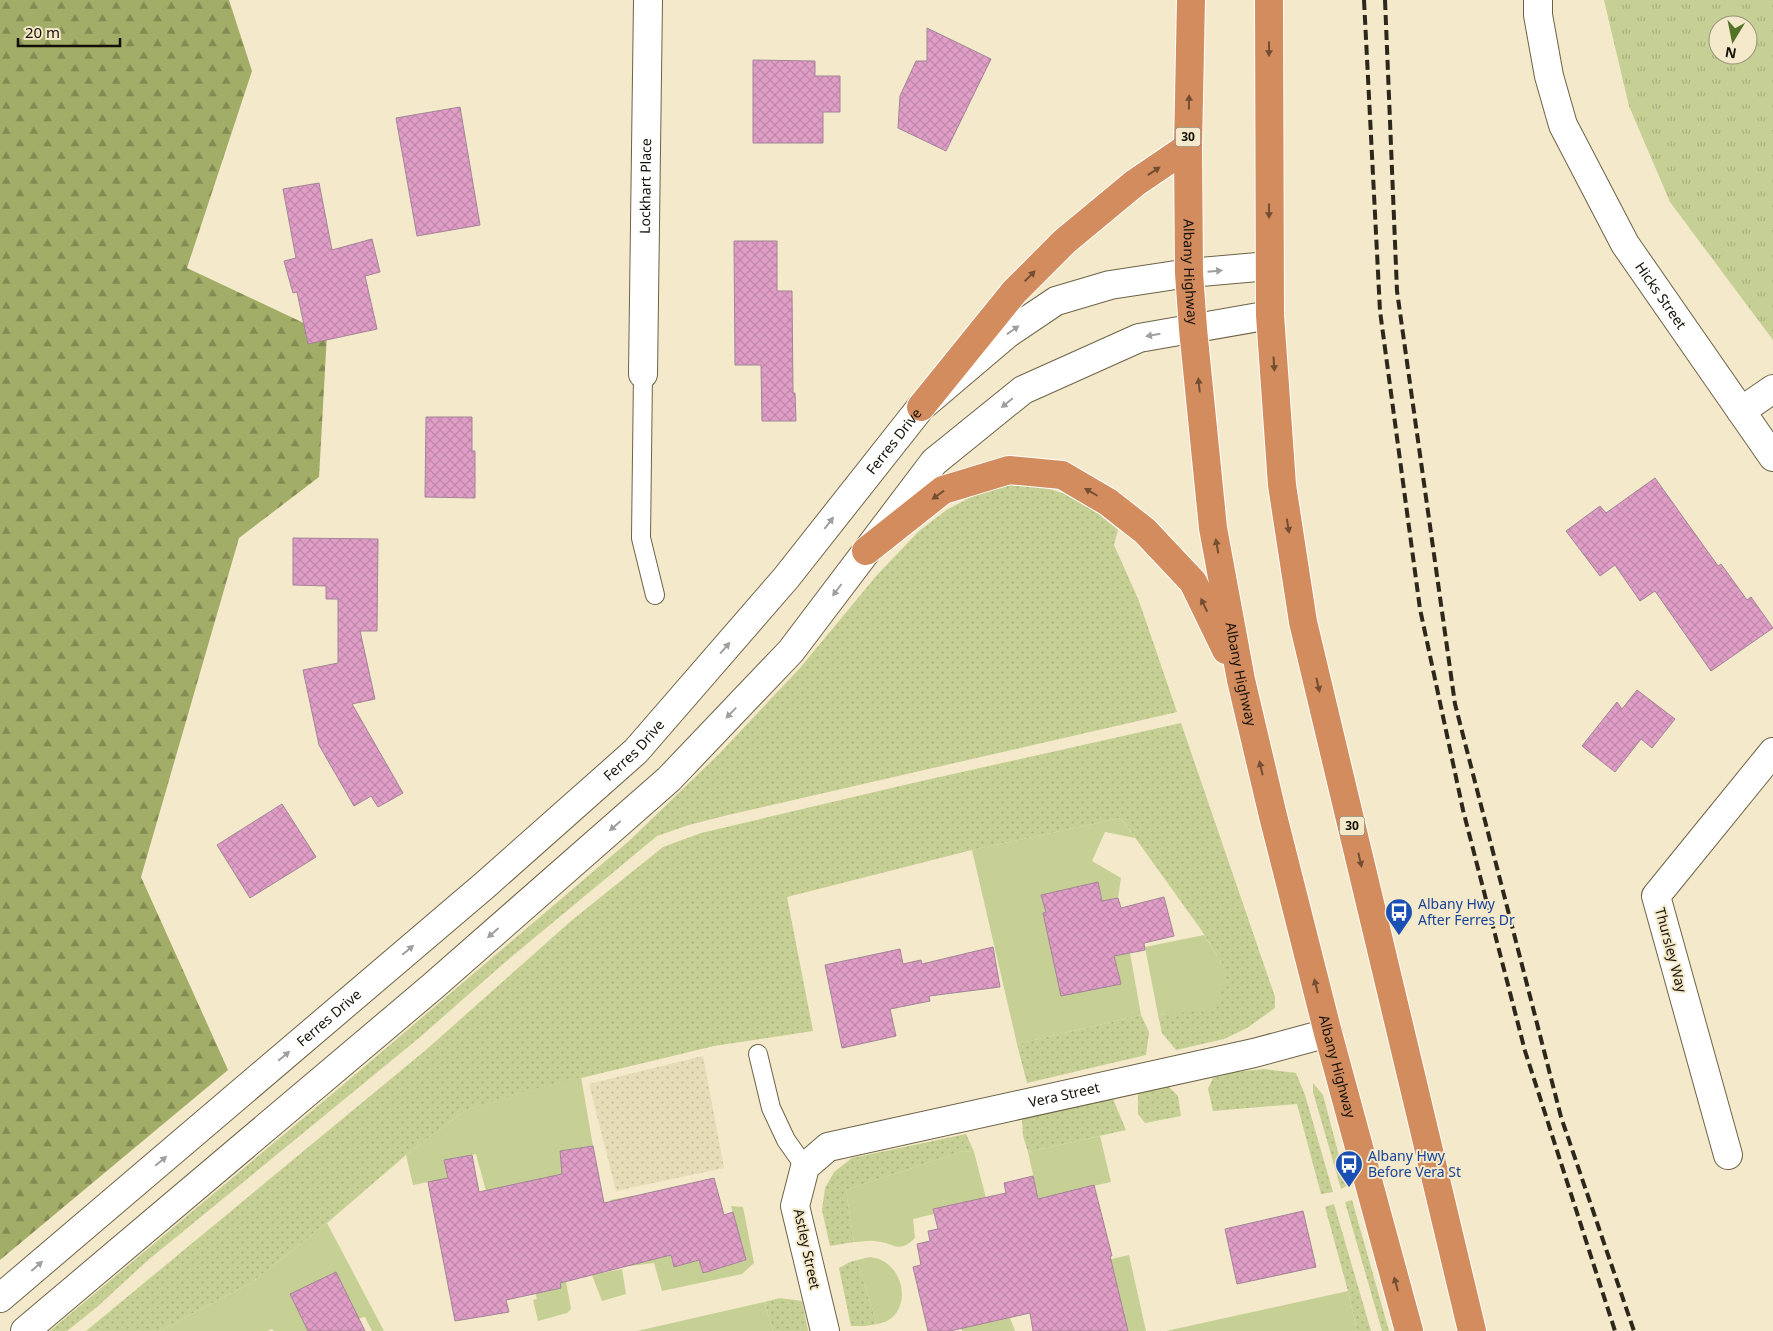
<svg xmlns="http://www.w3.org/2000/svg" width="1773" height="1331" font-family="'Noto Sans',sans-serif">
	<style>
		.grass { fill: url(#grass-dots) }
		.forest { fill: url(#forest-firs) }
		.sand { fill: url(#sand-dots) }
		.park { fill: url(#park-tufts); fill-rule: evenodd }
		.garden { fill: #c6d094 }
		.building { fill: url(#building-cross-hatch); stroke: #a28597 }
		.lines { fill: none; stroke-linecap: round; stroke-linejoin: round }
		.service-casing { stroke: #6d6348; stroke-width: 20 }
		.minor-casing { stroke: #6d6348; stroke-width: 30 }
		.tertiary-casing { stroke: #6d6348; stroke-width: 30 }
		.trunk-casing { stroke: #fff; stroke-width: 30 }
		.service { stroke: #fff; stroke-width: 18 }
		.minor { stroke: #fff; stroke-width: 28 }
		.tertiary { stroke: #fff; stroke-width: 28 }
		.trunk { stroke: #d38c5e; stroke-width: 28 }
		.rail { stroke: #2d281c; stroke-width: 4; stroke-dasharray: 10 5; stroke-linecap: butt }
		.oneway { fill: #744e32 }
		.oneway2 { fill: #a19f9b }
		.labels { text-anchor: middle; stroke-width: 4; stroke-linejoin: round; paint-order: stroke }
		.shield { fill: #f4e9ca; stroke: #575141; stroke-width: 1 }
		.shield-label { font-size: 12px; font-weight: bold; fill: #141006 }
		.street-label { font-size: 14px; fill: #141006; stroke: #f4e9ca }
		.transit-label { font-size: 14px; fill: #164399; stroke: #f4e9ca; text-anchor: start }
	</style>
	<defs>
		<pattern id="grass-dots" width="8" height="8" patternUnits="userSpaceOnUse" patternTransform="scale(1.25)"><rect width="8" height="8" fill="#c6d094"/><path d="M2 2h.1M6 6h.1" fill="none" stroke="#a9b27e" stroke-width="1.8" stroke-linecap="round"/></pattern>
		<pattern id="forest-firs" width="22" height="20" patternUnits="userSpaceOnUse" patternTransform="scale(1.25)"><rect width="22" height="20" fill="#a2ad67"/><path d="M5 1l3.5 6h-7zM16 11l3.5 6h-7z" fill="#838b53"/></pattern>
		<pattern id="sand-dots" width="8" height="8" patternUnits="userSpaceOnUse" patternTransform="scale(1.25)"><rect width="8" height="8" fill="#e6dcb7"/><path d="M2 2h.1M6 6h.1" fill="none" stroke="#c4bc9c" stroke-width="1.8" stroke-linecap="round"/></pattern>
		<pattern id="park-tufts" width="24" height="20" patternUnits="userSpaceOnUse" patternTransform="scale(1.25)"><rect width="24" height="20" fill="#c6d094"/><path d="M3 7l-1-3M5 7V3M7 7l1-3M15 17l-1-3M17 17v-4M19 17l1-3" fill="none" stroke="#a9b27e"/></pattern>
		<pattern id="building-cross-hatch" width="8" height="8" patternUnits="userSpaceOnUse" patternTransform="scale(1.25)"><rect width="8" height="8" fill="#e09ec7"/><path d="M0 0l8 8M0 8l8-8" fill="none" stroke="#bf87a9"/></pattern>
	</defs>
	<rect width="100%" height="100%" fill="#f4e9ca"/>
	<g class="grass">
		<path d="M1010,484L1037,485L1069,495L1088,505L1118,530L1114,545L1139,601L1177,712L728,815L689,825L657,836L503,964L419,1038L147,1261L97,1307L67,1331H50L344,1084L629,841L719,754L800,668L877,575L919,531L948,509L981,492Z"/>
		<path d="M1181,723L1275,997V1008L1247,1028L1224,1039L1176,1050L1162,1033L1158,1015L1167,1014L1224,967L1202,931L1121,818L972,850L787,897L813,1031L714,1046L527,1091L464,1111L406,1155L327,1223L251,1283L159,1331H86L427,1049L571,921L663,847L701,833L913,783Z"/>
		<path d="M1141,1015L1149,1032L1146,1055L1027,1083L1017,1044Z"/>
		<path d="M1265,1069L1296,1073L1305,1095L1333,1192L1321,1194L1297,1104L1213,1111L1208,1089L1213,1078L1235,1072Z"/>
		<path d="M1313,1083L1323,1095L1347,1186L1341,1189L1313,1092Z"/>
		<path d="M1168,1086L1178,1096L1181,1116L1145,1123L1138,1114V1094Z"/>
		<path d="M1113,1099L1126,1130L1028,1152L1023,1136L1022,1119Z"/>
		<path d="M966,1134L974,1152L963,1151L846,1190L854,1242L830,1246L822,1210L825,1188L834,1172L852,1158Z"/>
		<path d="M1352,1200L1389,1331H1382L1345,1202Z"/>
		<path d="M1334,1204L1371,1331H1357L1348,1291L1325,1207Z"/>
		<path d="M857,1260L877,1324L865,1326H851L839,1268L850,1262Z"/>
		<path d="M780,1298L802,1301L808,1331H773L764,1302Z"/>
	</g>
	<path class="forest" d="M0,0H229L252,71L187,268L327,334L319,477L239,538L141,877L228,1070L0,1260Z"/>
	<path class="sand" d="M703,1056L724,1168L616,1191L589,1084Z"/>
	<path class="park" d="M1604,0H1773V340L1670,202L1629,106ZM1718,25H1748V55H1718Z"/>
	<g class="garden">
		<path d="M1121,818L1135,838L1105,832L1092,861L1121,878L1118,898L1102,901L1098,882L1041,895L1046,912L1121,984L1114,956L1130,953L1141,1015L1017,1044L972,850Z"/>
		<path d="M1204,935L1224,967L1225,984L1217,1001L1206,1010L1158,1015L1145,947Z"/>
		<path d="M581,1077L593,1146L561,1151L563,1177L492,1213L476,1154L444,1160L448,1178L413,1185L406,1155L464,1111L526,1091Z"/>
		<path d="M1100,1136L1111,1182L1062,1193L1040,1206L1028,1152Z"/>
		<path d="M963,1151L974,1152L988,1206L933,1209L934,1214L913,1219L915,1238C898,1255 894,1242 874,1241C868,1240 861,1242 854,1242L846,1190Z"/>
		<path d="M632,1196L647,1257L669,1251L674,1267L699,1260L703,1272L746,1261L731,1206L743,1207L754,1263L742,1274L662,1291L654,1263L629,1266L620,1225H617L610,1200Z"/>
		<path d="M327,1223L384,1331H372L365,1317L308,1331H274L272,1329L268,1331H159L251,1283Z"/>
		<path d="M1129,1255L1146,1331H1126L1077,1267Z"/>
		<path d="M870,1257C873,1258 878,1258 881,1260C909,1273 910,1320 877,1324L857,1260Z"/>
		<path d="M622,1269L626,1294L602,1301L592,1275Z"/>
		<path d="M566,1281L571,1309L567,1313L538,1321L533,1300L537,1299L535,1293L561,1288L560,1282Z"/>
		<path d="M1348,1291L1357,1331H1166Z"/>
		<path d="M764,1302L773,1331H637Z"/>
		<path d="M1010,1318L1015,1331H962L961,1328Z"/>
	</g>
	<g class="building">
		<path d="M927,28L991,59L946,151L898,128L900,96L916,61H927Z"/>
		<path d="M753,60L815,61V76H840V112H823V143H753Z"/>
		<path d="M460,107L480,225L417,236L396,118Z"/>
		<path d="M319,183L332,250L372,239L380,272L365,276L377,329L308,344L297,292L293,293L284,261L296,258L283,189Z"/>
		<path d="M734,241H777V291H792L793,393H795L796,421H762L761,365H735Z"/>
		<path d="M426,417H472V451H475V498L425,497Z"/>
		<path d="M1655,478L1718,566L1721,564L1747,600L1751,597L1773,628L1711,671L1655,591L1640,601L1615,565L1600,576L1566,531L1600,506L1606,513Z"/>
		<path d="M293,538L378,539L377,631H360L375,699L352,704L403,793L378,807L371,796L354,806L319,745L303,670L338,663V599H326V586L293,585Z"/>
		<path d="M1637,690L1675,719L1652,748L1641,739L1615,772L1582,746L1617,702L1622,709Z"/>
		<path d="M282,804L316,857L250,898L217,845Z"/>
		<path d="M1098,882L1102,901L1118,898L1121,908L1164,897L1174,936L1144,943L1145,950L1114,956L1121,984L1061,996L1043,913L1046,912L1041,895Z"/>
		<path d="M993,947L1000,987L929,996L930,1001L890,1009L896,1036L842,1048L825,965L900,949L903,964L921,960L922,964Z"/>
		<path d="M593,1146L604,1203L714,1178L724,1215L733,1212L746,1260L703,1273L699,1260L674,1267L671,1255L560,1283L561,1288L506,1300L509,1312L455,1321L428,1182L448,1178L444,1160L472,1155L479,1192L562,1174L560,1151Z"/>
		<path d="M1033,1176L1038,1199L1094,1185L1112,1256H1110L1128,1331H1033L1030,1313L950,1331H928L913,1267L921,1265L917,1244L930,1241L928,1231L938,1229L933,1209L1006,1193L1004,1183Z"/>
		<path d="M1303,1211L1316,1267L1237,1284L1225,1229Z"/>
		<path d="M336,1272L365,1331H308L290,1294Z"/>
	</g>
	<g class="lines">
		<g class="service-casing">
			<g id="service">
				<path d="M643,374L641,538L655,595"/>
				<path d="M758,1054L771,1108L786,1140L805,1167"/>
			</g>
		</g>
		<g class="minor-casing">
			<g id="minor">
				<path id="s1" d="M643,374L648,0"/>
				<path d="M1741,411L1773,389"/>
				<path d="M1728,1155L1656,896L1773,752"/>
				<path id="s2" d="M0,1298L485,885L636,751L786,578L921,407L1007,334L1056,301L1110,285L1189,273L1269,266"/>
				<path d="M25,1331L432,987L669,779L791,651L934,462L1023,390L1139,338L1270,315"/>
				<path id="s3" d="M825,1331L795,1206L805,1167L828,1147L1254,1053L1328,1033"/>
			</g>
		</g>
		<g class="tertiary-casing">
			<g id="tertiary">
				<path id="s4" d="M1538,0V15L1549,76L1563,125L1625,244L1773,457"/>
			</g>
		</g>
		<g class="trunk-casing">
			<g id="trunk">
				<path id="s5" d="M1191,0L1188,147L1189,273L1193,329L1213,528L1241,680L1273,816L1328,1033L1409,1331"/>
				<path d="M1269,0L1270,315L1282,485L1303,622L1472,1331"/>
				<path d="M921,407L1014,292L1065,241L1135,183L1188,147"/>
				<path d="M866,551L943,490L1009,470L1062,475L1108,502L1145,531L1193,582L1226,650"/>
			</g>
		</g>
		<use href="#service" class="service"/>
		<use href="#minor" class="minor"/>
		<use href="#tertiary" class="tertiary"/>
		<use href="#trunk" class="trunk"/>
		<g class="rail">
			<path d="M1364,0L1380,311L1420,609L1463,810L1525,1051L1615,1331"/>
			<path d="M1385,0L1397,291L1455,704L1561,1117L1634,1331"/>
		</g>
	</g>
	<defs><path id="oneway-solid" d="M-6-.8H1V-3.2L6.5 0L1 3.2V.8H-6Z" transform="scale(1.25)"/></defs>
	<g class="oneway">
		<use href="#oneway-solid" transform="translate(1269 49) rotate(90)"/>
		<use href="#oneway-solid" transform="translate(1189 102) rotate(-89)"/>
		<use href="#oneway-solid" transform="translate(1154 171) rotate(-34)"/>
		<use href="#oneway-solid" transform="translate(1269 211) rotate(90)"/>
		<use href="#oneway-solid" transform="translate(1030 276) rotate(-45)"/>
		<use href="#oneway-solid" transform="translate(1274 364) rotate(86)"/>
		<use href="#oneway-solid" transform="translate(1199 385) rotate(-96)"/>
		<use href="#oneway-solid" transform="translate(1091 492) rotate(-150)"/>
		<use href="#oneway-solid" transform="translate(938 495) rotate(144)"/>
		<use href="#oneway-solid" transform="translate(1288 526) rotate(81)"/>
		<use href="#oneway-solid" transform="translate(1217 546) rotate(-100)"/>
		<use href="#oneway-solid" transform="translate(1204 605) rotate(-116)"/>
		<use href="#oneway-solid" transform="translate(1318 685) rotate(77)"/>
		<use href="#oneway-solid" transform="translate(1261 768) rotate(-103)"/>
		<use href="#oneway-solid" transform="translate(1360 860) rotate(77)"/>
		<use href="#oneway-solid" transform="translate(1316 986) rotate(-104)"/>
		<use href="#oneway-solid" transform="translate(1396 1284) rotate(-105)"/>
	</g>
	<g class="oneway2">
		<use href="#oneway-solid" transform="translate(1215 271) rotate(-5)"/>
		<use href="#oneway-solid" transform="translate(1013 330) rotate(-35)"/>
		<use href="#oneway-solid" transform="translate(1153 335) rotate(170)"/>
		<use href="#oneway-solid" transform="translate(1007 403) rotate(141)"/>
		<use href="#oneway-solid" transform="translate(829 523) rotate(-52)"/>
		<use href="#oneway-solid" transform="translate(837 590) rotate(127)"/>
		<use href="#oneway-solid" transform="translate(725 648) rotate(-49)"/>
		<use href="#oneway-solid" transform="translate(731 713) rotate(134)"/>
		<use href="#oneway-solid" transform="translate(615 826) rotate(139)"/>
		<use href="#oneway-solid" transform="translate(493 933) rotate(139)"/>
		<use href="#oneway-solid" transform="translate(408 950) rotate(-40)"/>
		<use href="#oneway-solid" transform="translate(284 1056) rotate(-40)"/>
		<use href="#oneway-solid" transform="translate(161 1161) rotate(-40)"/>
		<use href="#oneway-solid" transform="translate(37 1266) rotate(-41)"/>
	</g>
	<defs>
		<g id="bus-pin" transform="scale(1.4375)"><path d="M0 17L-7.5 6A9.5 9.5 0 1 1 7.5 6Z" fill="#1a4fb4" stroke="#f4e9ca"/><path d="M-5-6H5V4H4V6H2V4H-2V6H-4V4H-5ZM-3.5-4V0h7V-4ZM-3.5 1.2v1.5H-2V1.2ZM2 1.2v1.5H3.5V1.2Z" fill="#fff"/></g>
	</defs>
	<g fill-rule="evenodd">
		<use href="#bus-pin" x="1399" y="912"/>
		<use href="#bus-pin" x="1349" y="1164"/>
	</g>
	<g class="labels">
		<g class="shield">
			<rect x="1175.5" y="127.5" width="25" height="19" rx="4"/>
			<rect x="1339.5" y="816.5" width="25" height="19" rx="4"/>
		</g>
		<g class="shield-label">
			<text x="1188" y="141">30</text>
			<text x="1352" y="830">30</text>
		</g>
		<g class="street-label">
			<text dy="5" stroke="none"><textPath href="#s1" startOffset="188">Lockhart Place</textPath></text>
			<text dy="5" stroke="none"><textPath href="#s5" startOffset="272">Albany Highway</textPath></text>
			<text dy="5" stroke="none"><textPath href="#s4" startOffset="325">Hicks Street</textPath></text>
			<text dy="5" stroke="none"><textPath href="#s2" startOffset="1242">Ferres Drive</textPath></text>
			<text dy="5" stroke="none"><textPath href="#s5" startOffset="678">Albany Highway</textPath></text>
			<text dy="5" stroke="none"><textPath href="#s2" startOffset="838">Ferres Drive</textPath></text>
			<text transform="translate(1671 950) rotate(75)" y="5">Thursley Way</text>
			<text dy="5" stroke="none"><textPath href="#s2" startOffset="432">Ferres Drive</textPath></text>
			<text dy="5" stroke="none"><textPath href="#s5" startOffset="1082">Albany Highway</textPath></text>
			<text dy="5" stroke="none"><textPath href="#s3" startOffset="441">Vera Street</textPath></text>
			<text transform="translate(807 1249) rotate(78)" y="5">Astley Street</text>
		</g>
		<g class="transit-label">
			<text x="1418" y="909">Albany Hwy<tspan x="1418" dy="16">After Ferres Dr</tspan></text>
			<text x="1368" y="1161">Albany Hwy<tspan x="1368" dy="16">Before Vera St</tspan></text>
		</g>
	</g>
	<g transform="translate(1733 40) rotate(190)"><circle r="24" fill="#f4e9ca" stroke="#9a927c"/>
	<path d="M0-4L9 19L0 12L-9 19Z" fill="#537228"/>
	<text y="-8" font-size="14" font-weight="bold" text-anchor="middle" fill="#141006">N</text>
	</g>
	<path d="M18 38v8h102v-8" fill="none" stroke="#141006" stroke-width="2.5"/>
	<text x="25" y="38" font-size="15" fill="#141006" stroke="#f4e9ca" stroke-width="4" paint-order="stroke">20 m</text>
</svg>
